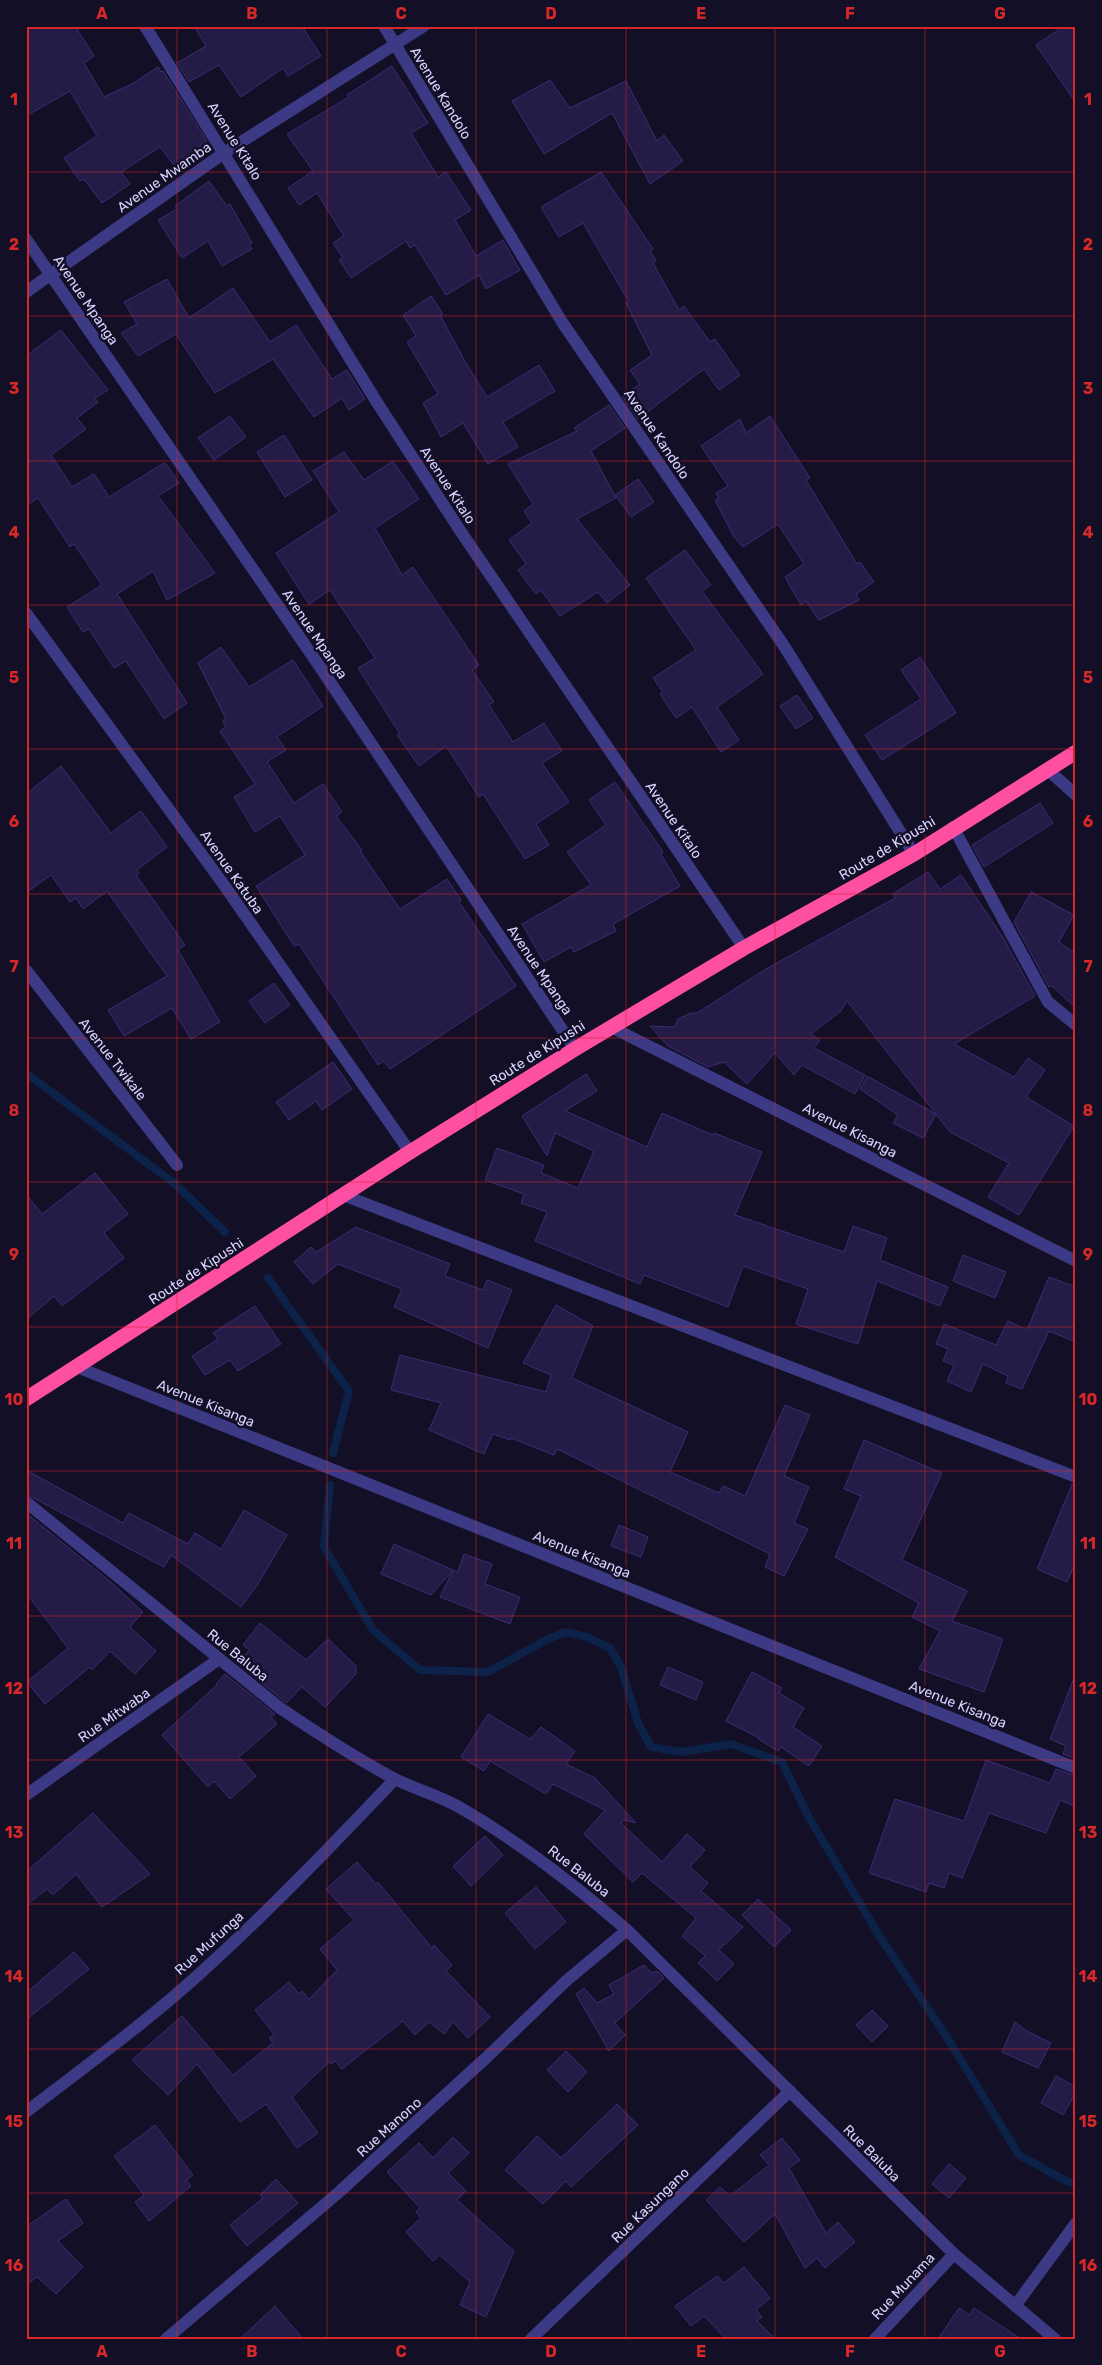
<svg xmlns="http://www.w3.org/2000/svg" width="1102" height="2365" font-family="Rubik,sans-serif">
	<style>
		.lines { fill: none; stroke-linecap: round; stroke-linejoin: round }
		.stream { stroke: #0c2248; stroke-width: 8 }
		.building { fill: #241b47; stroke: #3b2d73 }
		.street { stroke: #3d3a85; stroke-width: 12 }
		.highway { stroke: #ff4fa3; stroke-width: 15 }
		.grid { fill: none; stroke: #d62828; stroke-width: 1; stroke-opacity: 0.55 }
		.labels { text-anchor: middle; stroke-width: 5; stroke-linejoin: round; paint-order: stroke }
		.street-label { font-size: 14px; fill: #d9d4ff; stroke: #130f26 }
		.neatline { fill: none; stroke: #d62828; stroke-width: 2 }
		.grid-label { font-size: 16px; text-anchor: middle; font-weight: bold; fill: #d62828 }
	</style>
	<rect width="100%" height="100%" fill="#130f26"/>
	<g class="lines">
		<g class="stream">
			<path d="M26,1073L175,1184L225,1232"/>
			<path d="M268,1278L349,1391L333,1453"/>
			<path d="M330,1485L324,1547L373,1630L420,1670L488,1672L548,1639L565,1632L587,1637L610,1648L621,1667L638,1723L651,1747L681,1752L731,1744L782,1762L808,1816L880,1937L948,2039L1019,2155L1066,2181L1076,2184"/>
		</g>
	</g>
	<g class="building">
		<path d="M26,26H75L94,56L84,63L104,97L132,84L158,67L161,72L163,71L207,141L174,165L160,147L121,172L130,184L102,203L84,179L80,181L64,158L97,136L70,91L26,116Z"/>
		<path d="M194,26H302L321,56L288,76L283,68L241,97L219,65L189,82L177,63L206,46Z"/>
		<path d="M1064,26H1076V103L1036,45Z"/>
		<path d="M392,66L428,123L411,133L438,177L446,172L471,210L455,220L476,256L503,240L520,270L486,289L479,275L446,295L415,245L410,248L406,241L351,278L339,260L343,258L333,243L344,236L317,193L299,205L288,188L313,171L287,134L349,97L347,95Z"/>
		<path d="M550,80L570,108L626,81L657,141L664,135L683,161L650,184L612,113L544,154L512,101Z"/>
		<path d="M601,172L653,249L650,250L656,261L653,263L679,310L684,306L710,342L715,339L740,375L719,390L704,369L638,419L622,396L640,384L630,370L652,355L626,303L629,302L583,223L559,237L541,207Z"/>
		<path d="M209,181L227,206L230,204L252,243L249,245L252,249L222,266L208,241L182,258L158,220L177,209L175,206Z"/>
		<path d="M167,279L189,318L233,288L270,342L296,325L332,379L347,370L365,399L349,410L342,398L314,417L273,359L215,393L176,334L138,356L121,333L137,324L124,302Z"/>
		<path d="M431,296L443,314L440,315L466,363L487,397L539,365L555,391L503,422L518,447L488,464L463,423L441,437L423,403L438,394L407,342L416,336L403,315Z"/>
		<path d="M61,330L108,390L95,398L98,402L77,418L86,429L51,455L72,487L94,474L109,497L164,463L167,465L179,483L158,496L215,573L167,600L153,571L117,594L187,703L164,719L126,661L114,668L89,629L83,632L67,607L102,585L74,544L70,547L38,498L26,506V356Z"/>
		<path d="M609,405L625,428L591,451L616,498L577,519L630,585L607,603L598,592L560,616L541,590L536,594L518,570L526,564L509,540L532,523L524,511L533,504L508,464L577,431L574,428Z"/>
		<path d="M230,416L246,437L214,460L198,438Z"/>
		<path d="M770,416L810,478L806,480L857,564L860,562L874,582L856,594L859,600L819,620L806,601L801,605L785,577L804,564L778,524L743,547L734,537L715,500L719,498L716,493L728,486L701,446L740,419L746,433Z"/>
		<path d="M284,435L312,480L285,497L257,452Z"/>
		<path d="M344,452L364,480L393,461L419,499L375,528L402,575L413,567L479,665L472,670L494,702L489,705L513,742L544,723L562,751L542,763L569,802L536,824L549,845L525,859L483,794L479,797L446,746L419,766L397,735L400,734L358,668L375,658L330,590L309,604L276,553L339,512L313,471Z"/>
		<path d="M638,479L654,502L631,517L615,495Z"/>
		<path d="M685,550L711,585L702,591L763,674L717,707L739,740L721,752L692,707L676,718L660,694L663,692L653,678L696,650L646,578Z"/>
		<path d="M221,647L249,687L293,660L323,706L277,737L286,750L267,762L294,803L323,784L342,812L336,816L362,850L360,851L400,909L447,879L461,900L459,902L516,986L390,1069L384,1061L378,1065L299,944L294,946L256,886L305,855L280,816L255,832L234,797L255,784L220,731L226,727L223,721L226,719L198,663Z"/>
		<path d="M920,657L956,713L882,760L865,735L921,699L901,670Z"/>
		<path d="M797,695L813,718L796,729L780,706Z"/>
		<path d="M61,766L111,833L141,811L167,847L137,870L139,873L136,875L185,945L178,950L220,1022L191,1039L172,1008L124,1036L108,1010L167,976L107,891L83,909L76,898L70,902L51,875L26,893V794Z"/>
		<path d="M615,782L663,852L661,854L680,886L613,924L616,931L574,952L571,947L544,962L522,924L591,885L567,852L606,825L589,800Z"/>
		<path d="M1040,803L1053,823L984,867L972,845Z"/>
		<path d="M928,872L940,889L961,875L1004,939L1035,996L954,1044L1014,1077L1028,1058L1045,1070L1026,1097L1074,1126L1019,1215L988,1197L1009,1163L950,1132L847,1001L841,1011L811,1034L820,1040L814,1048L865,1075L855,1094L802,1065L794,1075L775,1053L747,1084L724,1062L708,1067L668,1046L650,1026L674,1027L678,1019L691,1013H697L766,969L895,898L893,894Z"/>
		<path d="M1031,892L1074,915L1059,942L1076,954V1008L1052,986L1049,987L1014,922Z"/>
		<path d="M274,983L290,1005L265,1023L249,1001Z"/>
		<path d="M333,1062L352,1089L322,1110L316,1101L289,1120L276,1102Z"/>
		<path d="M586,1074L597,1091L565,1111L647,1147L662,1113L713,1135L714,1133L762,1152L735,1215L844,1252L853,1226L887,1238L880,1260L948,1287L940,1306L877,1281L858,1344L796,1324L808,1289L743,1266L728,1307L644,1275L640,1284L535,1241L547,1212L521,1203L524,1194L485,1180L497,1148L544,1165L541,1173L578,1188L594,1151L555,1133L547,1156L522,1116Z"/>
		<path d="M867,1076L936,1114L923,1138L893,1123L898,1115L860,1089Z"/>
		<path d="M95,1173L128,1214L104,1233L124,1258L62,1306L54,1296L26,1320V1194L42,1214Z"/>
		<path d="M356,1227L450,1264L445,1276L483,1290L487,1280L512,1290L488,1348L394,1307L402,1289L338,1264L313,1284L294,1262L311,1247L316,1252Z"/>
		<path d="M963,1255L1006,1272L995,1298L953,1281Z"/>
		<path d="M1049,1277L1076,1287V1342L1049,1331L1022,1389L1006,1383L1008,1376L983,1364L971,1392L947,1381L954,1365L943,1361L948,1349L936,1344L944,1324L996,1345L1008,1321L1027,1330Z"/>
		<path d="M556,1305L593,1326L572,1378L688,1432L670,1472L719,1493L723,1486L745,1496L785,1405L810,1415L784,1476L809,1487L794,1523L808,1529L784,1576L765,1567L770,1554L557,1449L554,1455L511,1438L510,1440L493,1434L484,1454L429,1430L441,1403L391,1390L400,1355L546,1392L551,1375L523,1363Z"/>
		<path d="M255,1306L281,1344L238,1371L230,1360L205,1375L192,1356L218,1339L213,1333Z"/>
		<path d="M864,1440L942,1473L902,1560L967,1591L952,1621L1003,1639L984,1692L919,1669L940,1631L912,1617L919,1603L835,1557L861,1496L844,1489Z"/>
		<path d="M26,1470L123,1523L129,1513L188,1544L195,1533L221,1549L244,1510L287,1535L258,1584L241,1607L171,1555L164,1567L26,1494Z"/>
		<path d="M1072,1484L1076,1485V1561L1067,1582L1037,1569Z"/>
		<path d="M26,1513L112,1583L143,1612L130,1627L156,1651L135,1674L110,1651L92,1670L90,1667L45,1704L27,1682L68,1648L26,1593Z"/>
		<path d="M619,1525L648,1537L641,1557L611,1546Z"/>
		<path d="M394,1544L453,1570L431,1595L381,1574Z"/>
		<path d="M464,1554L492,1564L485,1584L520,1597L510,1624L440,1597L453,1570L458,1572Z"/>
		<path d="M260,1623L306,1660L328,1639L356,1666V1674L325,1707L302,1687L286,1703L237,1663L250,1650L243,1645Z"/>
		<path d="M668,1667L703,1682L696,1700L660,1685Z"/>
		<path d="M752,1672L782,1688L779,1693L804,1708L793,1727L822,1746L809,1766L781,1747L778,1751L758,1739L759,1738L726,1721Z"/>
		<path d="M225,1674L275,1714L271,1717L277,1724L239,1757L256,1776L230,1799L214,1781L208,1787L162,1735L217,1685L216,1684Z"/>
		<path d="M1074,1678H1076V1759L1063,1754L1066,1746L1050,1739Z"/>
		<path d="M488,1714L530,1739L541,1727L575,1751L566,1764L595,1778L636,1823L625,1820L621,1823L662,1862L687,1834L705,1850L690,1867L708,1883L701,1891L743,1927L719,1950L734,1964L717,1981L698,1963L705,1956L682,1936L696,1918L642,1873L633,1882L584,1834L605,1810L553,1784L546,1794L490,1761L484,1771L461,1757Z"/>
		<path d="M986,1760L1050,1783L1056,1769L1076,1776V1807L1060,1800L1046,1833L989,1813L962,1878L949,1873L944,1888L929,1883L926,1892L869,1873L895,1799L964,1821Z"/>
		<path d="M93,1813L150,1874L102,1907L76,1874L53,1895L47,1889L26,1905V1872Z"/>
		<path d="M485,1836L503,1855L471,1886L453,1866Z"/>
		<path d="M357,1862L376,1884L378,1882L432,1948L434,1945L452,1965L446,1971L490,2017L468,2038L453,2022L444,2034L429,2022L415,2035L403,2021L342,2069L335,2061L331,2064L329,2062L292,2097L318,2133L297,2148L266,2104L240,2122L197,2064L168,2095L132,2060L182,2016L233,2075L273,2043L269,2038L274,2034L255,2010L289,1982L299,1994L302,1991L309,1999L337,1970L320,1949L354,1920L326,1889Z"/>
		<path d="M536,1887L566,1922L535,1949L505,1913Z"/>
		<path d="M758,1899L791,1930L774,1947L742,1915Z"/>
		<path d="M74,1952L89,1969L26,2020V1993Z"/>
		<path d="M644,1965L652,1973L657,1971L664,1978L615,2023L625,2035L609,2051L576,1994L584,1988L597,2003L614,1994L609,1985Z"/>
		<path d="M872,2010L888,2026L872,2042L856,2025Z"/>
		<path d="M1015,2022L1025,2030L1051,2043L1038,2068L1002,2052Z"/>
		<path d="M566,2051L587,2072L568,2092L547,2070Z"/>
		<path d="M1056,2076L1076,2087V2092L1063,2115L1041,2103Z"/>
		<path d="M617,2104L638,2125L571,2187L566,2181L543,2204L505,2170L537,2136L561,2158Z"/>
		<path d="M155,2125L193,2175L186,2180L191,2186L149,2221L135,2202L144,2195L114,2156Z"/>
		<path d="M453,2137L469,2153L448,2173L466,2191L457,2200L514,2251L486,2317L460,2305L470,2282L440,2255L433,2261L406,2232L421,2218L416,2212L420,2208L387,2172L419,2143L433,2158Z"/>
		<path d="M782,2138L800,2160L789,2168L826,2233L838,2222L855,2242L825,2268L817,2258L805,2268L775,2214L744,2242L706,2200L720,2187L730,2196L769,2165L760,2155Z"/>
		<path d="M949,2164L966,2178L949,2198L932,2184Z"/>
		<path d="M276,2179L298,2203L247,2246L230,2225L263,2198L260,2195Z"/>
		<path d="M66,2199L83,2223L58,2241L83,2267L56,2294L37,2277L26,2285V2227Z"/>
		<path d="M744,2267L770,2298L756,2310L762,2317L757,2321L775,2339H726L704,2316L691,2326L675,2306L717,2276L724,2283Z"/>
		<path d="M275,2306L303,2339H240Z"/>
		<path d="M959,2308L969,2315L974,2308L1021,2339H938Z"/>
	</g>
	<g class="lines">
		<g class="street">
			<path d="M145,26L378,404L461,532L744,948"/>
			<path d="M384,26L562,322L784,646L914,854"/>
			<path d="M26,239L318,664L575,1049"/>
			<path d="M26,292L224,153L424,26"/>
			<path d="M26,613L224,885L410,1152"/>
			<path d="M1048,770L1076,795"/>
			<path d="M953,827L1048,1002L1076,1025"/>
			<path d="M26,970L177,1165"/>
			<path d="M611,1027L1076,1261"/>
			<path d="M343,1195L1076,1477"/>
			<path d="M77,1367L1076,1768"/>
			<path d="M26,1502L280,1708C317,1733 354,1757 393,1778C414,1789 438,1795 459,1807C520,1842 574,1884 627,1930L954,2254L1055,2339"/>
			<path d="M26,1795L219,1659"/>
			<path d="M26,2112C87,2065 151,2019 207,1967C273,1907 334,1843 395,1779"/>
			<path d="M1015,2306L1076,2223"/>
			<path d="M166,2339L338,2193L487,2057L566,1981L627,1930"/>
			<path d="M531,2339L790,2091"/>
			<path d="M875,2339L954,2254"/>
		</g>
		<path class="highway" d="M26,1399L410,1152L575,1049L744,948L914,854L1076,752"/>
	</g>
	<path class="grid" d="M177,26V2339M327,26V2339M476,26V2339M626,26V2339M775,26V2339M925,26V2339M26,172H1076M26,316H1076M26,461H1076M26,605H1076M26,749H1076M26,894H1076M26,1038H1076M26,1182H1076M26,1327H1076M26,1471H1076M26,1616H1076M26,1760H1076M26,1904H1076M26,2049H1076M26,2193H1076"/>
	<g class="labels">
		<g class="street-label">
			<text transform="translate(441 93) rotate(59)" y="5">Avenue Kandolo</text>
			<text transform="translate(235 141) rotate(58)" y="5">Avenue Kitalo</text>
			<text transform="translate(164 177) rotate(-35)" y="5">Avenue Mwamba</text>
			<text transform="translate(86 300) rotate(56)" y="5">Avenue Mpanga</text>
			<text transform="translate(657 434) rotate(56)" y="5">Avenue Kandolo</text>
			<text transform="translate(448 485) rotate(57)" y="5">Avenue Kitalo</text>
			<text transform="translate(315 634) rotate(56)" y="5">Avenue Mpanga</text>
			<text transform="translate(674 820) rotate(56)" y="5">Avenue Kitalo</text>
			<text transform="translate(887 848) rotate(-31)" y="5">Route de Kipushi</text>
			<text transform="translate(232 872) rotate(55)" y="5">Avenue Katuba</text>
			<text transform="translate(540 970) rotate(56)" y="5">Avenue Mpanga</text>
			<text transform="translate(537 1053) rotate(-32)" y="5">Route de Kipushi</text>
			<text transform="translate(113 1059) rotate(52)" y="5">Avenue Twikale</text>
			<text transform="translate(850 1130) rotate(27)" y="5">Avenue Kisanga</text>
			<text transform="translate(196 1271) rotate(-33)" y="5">Route de Kipushi</text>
			<text transform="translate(206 1403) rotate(22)" y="5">Avenue Kisanga</text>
			<text transform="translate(582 1554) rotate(22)" y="5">Avenue Kisanga</text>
			<text transform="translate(238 1655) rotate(39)" y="5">Rue Baluba</text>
			<text transform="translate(958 1704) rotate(22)" y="5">Avenue Kisanga</text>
			<text transform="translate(114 1715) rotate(-35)" y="5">Rue Mitwaba</text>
			<text transform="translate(579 1871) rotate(38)" y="5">Rue Baluba</text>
			<text transform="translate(209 1943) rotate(-42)" y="5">Rue Mufunga</text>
			<text transform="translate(389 2127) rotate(-42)" y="5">Rue Manono</text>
			<text transform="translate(872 2153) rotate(45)" y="5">Rue Baluba</text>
			<text transform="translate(650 2205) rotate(-44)" y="5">Rue Kasungano</text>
			<text transform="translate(903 2286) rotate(-47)" y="5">Rue Munama</text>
		</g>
	</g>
	<rect width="1102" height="2365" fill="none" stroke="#130f26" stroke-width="55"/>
	<rect x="28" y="28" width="1046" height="2310" class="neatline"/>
	<g class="grid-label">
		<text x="102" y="19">A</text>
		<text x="252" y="19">B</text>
		<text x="401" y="19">C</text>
		<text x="551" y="19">D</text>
		<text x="701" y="19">E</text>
		<text x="850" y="19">F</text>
		<text x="1000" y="19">G</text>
		<text x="14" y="105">1</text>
		<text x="1088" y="105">1</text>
		<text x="14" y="250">2</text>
		<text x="1088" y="250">2</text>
		<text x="14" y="394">3</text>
		<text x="1088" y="394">3</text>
		<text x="14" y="538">4</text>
		<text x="1088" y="538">4</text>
		<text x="14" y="683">5</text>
		<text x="1088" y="683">5</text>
		<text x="14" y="827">6</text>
		<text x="1088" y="827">6</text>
		<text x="14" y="972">7</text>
		<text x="1088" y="972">7</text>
		<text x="14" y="1116">8</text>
		<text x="1088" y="1116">8</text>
		<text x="14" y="1260">9</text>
		<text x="1088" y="1260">9</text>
		<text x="14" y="1405">10</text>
		<text x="1088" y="1405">10</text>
		<text x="14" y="1549">11</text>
		<text x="1088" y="1549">11</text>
		<text x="14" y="1694">12</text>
		<text x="1088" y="1694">12</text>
		<text x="14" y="1838">13</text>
		<text x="1088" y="1838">13</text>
		<text x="14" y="1982">14</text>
		<text x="1088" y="1982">14</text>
		<text x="14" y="2127">15</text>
		<text x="1088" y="2127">15</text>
		<text x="14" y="2271">16</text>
		<text x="1088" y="2271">16</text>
		<text x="102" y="2357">A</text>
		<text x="252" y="2357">B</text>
		<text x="401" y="2357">C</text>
		<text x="551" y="2357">D</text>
		<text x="701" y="2357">E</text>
		<text x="850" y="2357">F</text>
		<text x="1000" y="2357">G</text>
	</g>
</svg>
